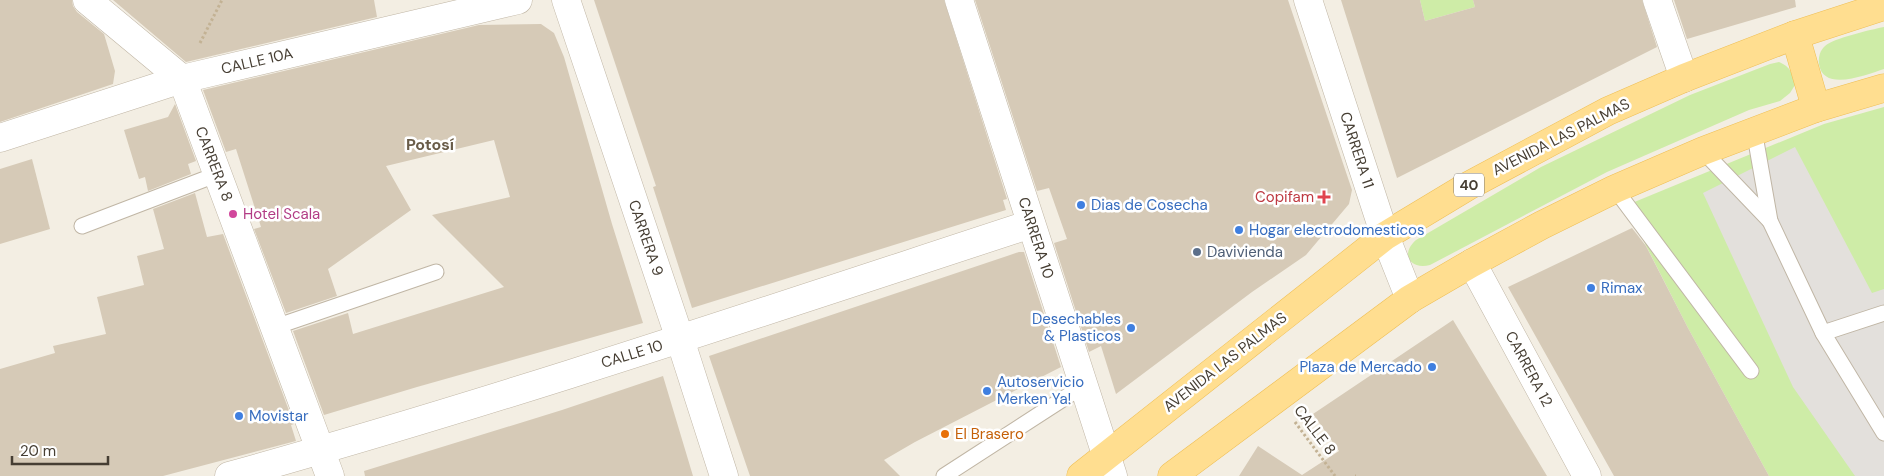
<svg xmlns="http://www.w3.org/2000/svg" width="1884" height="476" font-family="'DM Sans',sans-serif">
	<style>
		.green { fill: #ceeca7 }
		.parking { fill: #e3e0dc }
		.building { fill: #d6cab7 }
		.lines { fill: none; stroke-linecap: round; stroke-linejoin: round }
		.lane-casing { stroke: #c0b6a5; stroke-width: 17 }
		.street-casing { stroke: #c0b6a5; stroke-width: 29 }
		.primary-casing { stroke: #efbf55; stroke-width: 29 }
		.path { stroke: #c3b294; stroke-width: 3; stroke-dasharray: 2.5 2.5; stroke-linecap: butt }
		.lane { stroke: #fff; stroke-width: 15 }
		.street { stroke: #fff; stroke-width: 28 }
		.primary { stroke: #ffde90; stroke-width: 28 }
		.health-dot { fill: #e0444e; stroke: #fff; stroke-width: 2 }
		.shop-dot { fill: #3f7fe0; stroke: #fff; stroke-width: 2 }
		.hotel-dot { fill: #d1479c; stroke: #fff; stroke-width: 2 }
		.service-dot { fill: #5c6f8a; stroke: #fff; stroke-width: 2 }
		.food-dot { fill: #e8710a; stroke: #fff; stroke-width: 2 }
		.labels { text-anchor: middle; stroke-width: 5; stroke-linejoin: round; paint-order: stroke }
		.shield { fill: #fff; stroke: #7e7870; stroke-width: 1 }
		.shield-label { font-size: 14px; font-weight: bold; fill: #463e33 }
		.street-label { font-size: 15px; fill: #463e33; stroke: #fff }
		.health-label { font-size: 15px; fill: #be3a42; stroke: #fff; text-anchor: end }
		.shop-label { font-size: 15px; fill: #366cbe; stroke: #fff; text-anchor: start }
		.hotel-label { font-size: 15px; fill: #b23c85; stroke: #fff; text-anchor: start }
		.service-label { font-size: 15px; fill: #4e5e75; stroke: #fff; text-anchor: start }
		.food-label { font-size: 15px; fill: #c56008; stroke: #fff; text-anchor: start }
		.neighbourhood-label { font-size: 16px; font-weight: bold; fill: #695c49; stroke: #fff }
	</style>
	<rect width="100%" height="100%" fill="#f3eee3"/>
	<g class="green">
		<path d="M1420,0H1473L1475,7L1425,21Z"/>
		<path d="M1884,27V69C1868,74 1823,93 1819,64C1818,58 1820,50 1825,46C1834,38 1870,30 1884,27Z"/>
		<path d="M1779,62C1791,67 1792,73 1795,85L1790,93L1780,101L1749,110L1607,172L1430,265C1410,270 1400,254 1416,240L1541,167L1690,95L1770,64Z"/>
		<path d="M1884,107V476H1769L1688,328L1636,226L1632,203L1824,124Z"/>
	</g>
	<path class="parking" d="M1795,147L1872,293L1884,289V476H1855L1793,387L1703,193Z"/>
	<g class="building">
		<path d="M0,0H72L73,6L77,12L104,34L115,71L113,84L0,122Z"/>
		<path d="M113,0H374L377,17L186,62Z"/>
		<path d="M594,0H944L1007,199L1003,200L1006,210L692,308L653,187L656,186Z"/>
		<path d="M975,0H1288L1352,190L1349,204L1306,255L1252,292L1116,394L1101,346L1089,352L1054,243L1067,239L1049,188L1037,191Z"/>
		<path d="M1341,0H1420L1425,21L1475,7L1473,0H1642L1657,47L1397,178Z"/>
		<path d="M1674,0H1795L1796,7L1687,39Z"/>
		<path d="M541,24L554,33L564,57L612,224L643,323L417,387L324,415L293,331L348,313L353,334L504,287L432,215L510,197L494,140L386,166L411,210L328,269L337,296L286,313L254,229L261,227L236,149L226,152L203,90L479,25Z"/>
		<path d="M175,104L196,161L188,164L191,174L148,191L145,177L139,179L124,130L168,117Z"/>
		<path d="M32,159L50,229L0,244V169Z"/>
		<path d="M195,193L207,237L223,234L294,424L291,425L296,441L163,476H0V369L55,353L53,346L106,334L97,297L144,285L137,256L164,249L153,209Z"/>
		<path d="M1632,228L1646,246L1688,328L1769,476H1614L1508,287Z"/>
		<path d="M1019,252H1024L1061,367L915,442L884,460L900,476H750L709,356Z"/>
		<path d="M1453,320L1547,476H1239L1258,446L1302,475L1339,451L1313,414Z"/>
		<path d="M663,376L693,476H365L364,471L562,410Z"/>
	</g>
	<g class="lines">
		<g class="lane-casing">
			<g id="lane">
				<path d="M1754,130L1770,221L1823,333L1884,433"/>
				<path d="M1703,151L1770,221"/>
				<path d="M1615,189L1751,371"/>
				<path d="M82,226L218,174"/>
				<path d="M275,327L436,272"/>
				<path d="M1823,333L1884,313"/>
				<path d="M944,476L1083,386"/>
			</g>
		</g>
		<g class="street-casing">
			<g id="street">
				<path d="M87,0L182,79L330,476"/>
				<path d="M566,0L680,339L724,476"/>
				<path d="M959,0L1113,476"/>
				<path d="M1308,0L1385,236L1410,299"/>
				<path d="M1657,0L1684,78"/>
				<path d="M0,138L182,79L518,0"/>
				<path d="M1472,263L1587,476"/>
				<path d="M229,476C499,401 765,311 1031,224"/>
			</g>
		</g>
		<g class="primary-casing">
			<g id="primary">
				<path d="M1795,35L1816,108"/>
				<path d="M1081,476L1385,236L1468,186L1608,111L1684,78L1795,35L1884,6"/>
				<path d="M1172,476L1410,299L1472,263L1542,225L1615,189L1703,151L1816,108L1884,88"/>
			</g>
		</g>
		<g class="path">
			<path d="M200,43L222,0"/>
			<path d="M1295,422L1335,476"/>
			<path d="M1355,476H1356"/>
		</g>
		<use href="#lane" class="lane"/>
		<use href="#street" class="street"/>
		<use href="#primary" class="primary"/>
	</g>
	<path class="health-dot" d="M1321.5 189.5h5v5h5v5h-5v5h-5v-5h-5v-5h5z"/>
	<g class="shop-dot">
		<circle cx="1081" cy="205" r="5"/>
		<circle cx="1239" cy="230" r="5"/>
		<circle cx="1591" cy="288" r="5"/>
		<circle cx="1131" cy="328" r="5"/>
		<circle cx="1432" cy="367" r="5"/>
		<circle cx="987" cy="391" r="5"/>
		<circle cx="239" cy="416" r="5"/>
	</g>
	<circle class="hotel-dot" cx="233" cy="214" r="5"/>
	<circle class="service-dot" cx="1197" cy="252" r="5"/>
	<circle class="food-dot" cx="945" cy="434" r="5"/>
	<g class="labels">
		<rect class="shield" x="1454" y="173.5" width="30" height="23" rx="4"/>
		<g class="shield-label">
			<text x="1469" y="190">40</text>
		</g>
		<g class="street-label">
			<text transform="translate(257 61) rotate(-13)" y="5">CALLE 10A</text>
			<text transform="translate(1561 137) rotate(-27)" y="5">AVENIDA LAS PALMAS</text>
			<text transform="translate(1357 150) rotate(72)" y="5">CARRERA 11</text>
			<text transform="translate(214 164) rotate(69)" y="5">CARRERA 8</text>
			<text transform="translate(646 238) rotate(71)" y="5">CARRERA 9</text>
			<text transform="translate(1036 238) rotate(72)" y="5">CARRERA 10</text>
			<text transform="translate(632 354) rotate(-17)" y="5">CALLE 10</text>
			<text transform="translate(1225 362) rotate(-38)" y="5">AVENIDA LAS PALMAS</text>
			<text transform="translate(1529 369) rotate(62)" y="5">CARRERA 12</text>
			<text transform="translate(1315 430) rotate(53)" y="5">CALLE 8</text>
		</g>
		<g class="health-label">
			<text x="1314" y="202">Copifam</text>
		</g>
		<g class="shop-label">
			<text x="1091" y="210">Dias de Cosecha</text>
			<text x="1249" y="235">Hogar electrodomesticos</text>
			<text x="1601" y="293">Rimax</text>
			<text x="1121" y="324" text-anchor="end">Desechables<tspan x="1121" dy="17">&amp; Plasticos</tspan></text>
			<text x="1422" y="372" text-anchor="end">Plaza de Mercado</text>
			<text x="997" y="387">Autoservicio<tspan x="997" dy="17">Merken Ya!</tspan></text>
			<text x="249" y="421">Movistar</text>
		</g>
		<g class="hotel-label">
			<text x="243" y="219">Hotel Scala</text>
		</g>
		<g class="service-label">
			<text x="1207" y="257">Davivienda</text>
		</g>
		<g class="food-label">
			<text x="955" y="439">El Brasero</text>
		</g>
		<g class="neighbourhood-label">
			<text x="430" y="150">Potosí</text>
		</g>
	</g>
	<path d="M12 456v8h96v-8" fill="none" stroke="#463e33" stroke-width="2.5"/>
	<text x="20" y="456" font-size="15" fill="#463e33" stroke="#ffffff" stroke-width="4" paint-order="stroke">20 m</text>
</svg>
